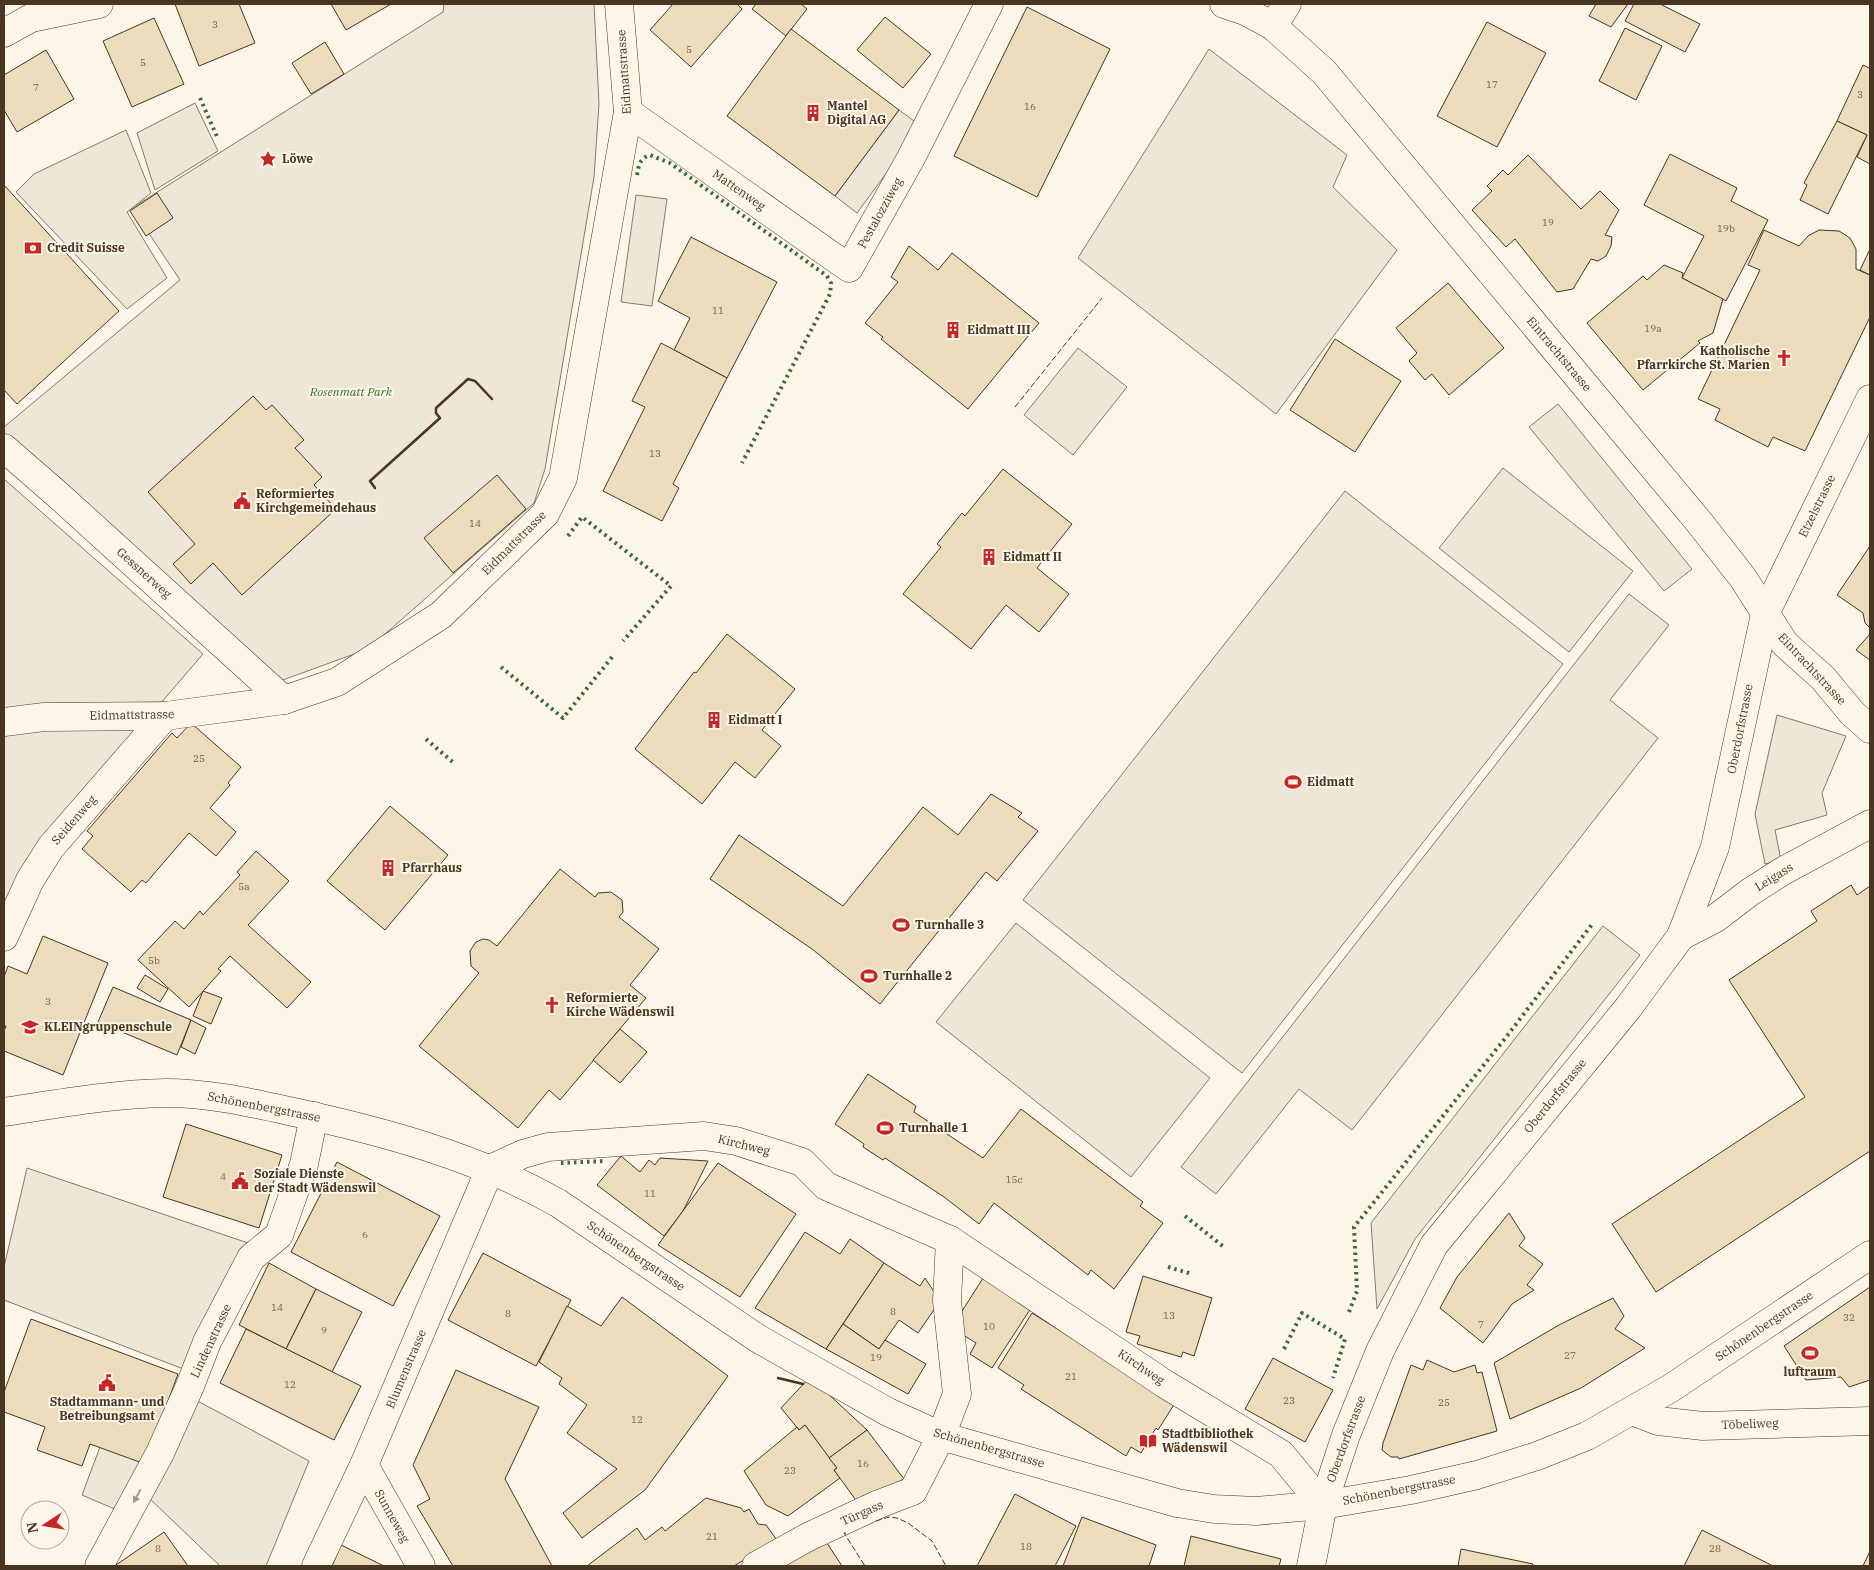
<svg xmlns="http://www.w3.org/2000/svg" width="1874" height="1570" font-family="'IBM Plex Serif',serif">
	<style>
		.green { fill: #ede6d9; stroke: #887966 }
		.parking { fill: #ede7d9; stroke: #887966 }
		.building { fill: #ecdcbc; stroke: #4a3520 }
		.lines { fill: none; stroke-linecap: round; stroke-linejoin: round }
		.minor-casing { stroke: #4a3520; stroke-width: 29 }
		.minor { stroke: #fbf6e9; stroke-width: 28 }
		.hedge { stroke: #436837; stroke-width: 4; stroke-dasharray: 2.5 4; stroke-linecap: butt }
		.fence { stroke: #4a3520; stroke-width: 1; stroke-dasharray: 6 2.5; stroke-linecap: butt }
		.wall { stroke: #4a3520; stroke-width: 2.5 }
		.oneway { fill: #a29684 }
		.labels { text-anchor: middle; stroke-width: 4; stroke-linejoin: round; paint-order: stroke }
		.number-label { font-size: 10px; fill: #725f47 }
		.street-label { font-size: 12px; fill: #4a3520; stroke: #fbf6e9 }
		.poi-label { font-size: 12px; font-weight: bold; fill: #4a3520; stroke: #fbf6e9; text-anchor: start }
		.park-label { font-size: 12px; font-style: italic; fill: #436837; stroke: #fbf6e9 }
	</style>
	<rect width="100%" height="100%" fill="#fbf6e9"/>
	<g class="green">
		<path d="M444,4H594L599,104L594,177L545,469L534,503L368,649L280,681L4,433V427L180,280L132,208L443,12Z"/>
		<path d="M195,103L218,151L155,190L137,133Z"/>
		<path d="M1078,348L1127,387L1073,455L1024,415Z"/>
		<path d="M1503,468L1633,571L1569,652L1439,548Z"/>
		<path d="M4,479L203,654L26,860L4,911Z"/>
		<path d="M1345,491L1563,664L1242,1073L1023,900Z"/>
		<path d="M1629,594L1669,625L1610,700L1658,738L1352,1130L1299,1089L1216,1194L1181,1167Z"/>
		<path d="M1016,923L1210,1078L1131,1177L936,1022Z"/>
	</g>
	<g class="parking">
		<path d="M1209,49L1347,155L1333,187L1397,250L1276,414L1078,258Z"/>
		<path d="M899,110L921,126L857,213L835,196Z"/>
		<path d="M126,130L151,193L127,212L167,278L127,309L16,192L34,174Z"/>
		<path d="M636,195L667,199L652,306L621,302Z"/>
		<path d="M1558,404L1692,569L1664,591L1529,427Z"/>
		<path d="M1777,715L1846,736L1822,793L1827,815L1775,830L1781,860L1765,864L1755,814Z"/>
		<path d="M1603,926L1640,955L1415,1239L1377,1309L1371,1223Z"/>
		<path d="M27,1168L248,1243L186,1370L4,1300V1267Z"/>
		<path d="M194,1399L309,1461L266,1566H220L147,1496L117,1510L82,1495L100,1447Z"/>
	</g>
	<g class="building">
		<path d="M175,4H239L255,43L199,66Z"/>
		<path d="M331,4H391L346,30Z"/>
		<path d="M673,4H737L742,9L691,67L650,30Z"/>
		<path d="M756,4H801L807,9L786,36L752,9Z"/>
		<path d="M1596,4H1628L1611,27L1589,16Z"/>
		<path d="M1634,4H1660L1700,24L1685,52L1625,21Z"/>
		<path d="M1027,7L1110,49L1037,197L954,156Z"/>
		<path d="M885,17L931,54L903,88L857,50Z"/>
		<path d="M154,18L184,84L132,107L103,41Z"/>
		<path d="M1487,22L1546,53L1497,147L1437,116Z"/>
		<path d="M1625,28L1662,46L1636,100L1599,81Z"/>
		<path d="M791,29L899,110L835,196L727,116Z"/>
		<path d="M325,42L344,74L311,94L292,63Z"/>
		<path d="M46,50L74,99L17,132L4,110V75Z"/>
		<path d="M1863,65L1869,68L1870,66V164L1857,157L1867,135L1837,121Z"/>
		<path d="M1837,121L1867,135L1828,214L1800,200L1807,185L1804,183Z"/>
		<path d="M1670,154L1737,188L1731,201L1768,220L1726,301L1682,278L1704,236L1644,205Z"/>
		<path d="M1528,155L1581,209L1600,191L1619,210L1605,235L1612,237L1611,246L1606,256L1598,261L1591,259L1573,289L1557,292L1515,239L1506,247L1472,210L1492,191L1487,186L1503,170L1508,175Z"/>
		<path d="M4,185L119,311L17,404L4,390Z"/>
		<path d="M157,193L173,218L146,236L130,211Z"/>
		<path d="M1764,230L1799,246L1808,236L1819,230L1839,231L1850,238L1856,249V269L1870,275V317L1805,451L1773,437L1768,447L1715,420L1720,409L1698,399L1760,270L1748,265Z"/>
		<path d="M691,237L777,282L727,378L674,350L690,318L658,301Z"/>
		<path d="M909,246L938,270L952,253L1039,323L968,409L881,339L883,337L865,323L898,282L891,277Z"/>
		<path d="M1870,249V275L1860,270Z"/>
		<path d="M1664,265L1683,273L1682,278L1723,299L1713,333L1698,341L1700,343L1643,390L1587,323L1643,276L1647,280Z"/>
		<path d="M1448,283L1504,348L1449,395L1432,374L1425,380L1409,361L1417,353L1396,328Z"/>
		<path d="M1335,339L1401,381L1355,452L1290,410Z"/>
		<path d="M661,343L727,378L673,484L679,488L662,521L603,491L645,407L632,401Z"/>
		<path d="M253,396L266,410L272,405L304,440L295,448L322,477L314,485L336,509L242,595L213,563L191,584L173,564L195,544L148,492Z"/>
		<path d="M1003,469L1072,524L1037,568L1069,594L1039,632L1006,605L971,649L903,594L941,547L937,544L962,513L965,516Z"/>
		<path d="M497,475L526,509L453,573L424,538Z"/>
		<path d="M1870,546V628L1865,623L1863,613L1837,595Z"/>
		<path d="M727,634L795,689L762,730L781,746L755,778L735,762L702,804L635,749L694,672L696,673Z"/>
		<path d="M1870,634V660L1856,650Z"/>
		<path d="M191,723L241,767L228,783L230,785L210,808L236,832L216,856L189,833L146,883L142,880L131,892L82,849L93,836L87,831L172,733L177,738Z"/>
		<path d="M991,794L1022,813L1018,817L1038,831L997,881L986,872L880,1004L812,949L710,879L739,835L843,906L923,807L958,835Z"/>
		<path d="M390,806L448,855L385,930L327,881Z"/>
		<path d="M256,851L289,881L248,925L311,982L287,1008L230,956L218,969L221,971L189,1007L138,960L175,921L184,929L200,911L203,915L240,875L237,872Z"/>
		<path d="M560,869L595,897L598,893L611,892L622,900L623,912L619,917L659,949L630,985L646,998L560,1100L549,1090L518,1128L419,1046L479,973L471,966L470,951L476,942L483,939L489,940L497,946Z"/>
		<path d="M1851,885L1857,895L1870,886V1151L1656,1292L1612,1224L1805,1097L1729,980L1817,921L1811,911Z"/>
		<path d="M43,936L108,963L63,1075L4,1051V1031L6,1026H4V977L8,966L27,974Z"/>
		<path d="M145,975L168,989L160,1002L137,988Z"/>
		<path d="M113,987L191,1020L177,1055L98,1022Z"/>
		<path d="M203,991L222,998L211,1024L193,1016Z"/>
		<path d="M191,1020L206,1028L195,1054L181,1047Z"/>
		<path d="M620,1029L647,1052L620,1083L593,1060Z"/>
		<path d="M868,1074L916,1106L914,1112L983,1158L1021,1109L1143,1202L1140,1206L1163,1223L1114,1289L1091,1270L1088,1275L994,1203L979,1224L944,1197L885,1158L883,1160L863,1147L864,1144L835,1124Z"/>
		<path d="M186,1124L282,1155L259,1228L163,1197Z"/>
		<path d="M621,1156L640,1172L649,1160L655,1165L660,1158L708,1161L683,1211L664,1236L597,1185Z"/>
		<path d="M337,1162L440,1216L393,1306L291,1252Z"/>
		<path d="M718,1163L796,1214L740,1297L658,1245Z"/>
		<path d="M1509,1213L1525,1238L1519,1246L1543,1264L1527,1285L1534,1290L1512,1304L1483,1343L1440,1308L1457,1277Z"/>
		<path d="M805,1232L840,1254L850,1239L884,1263L826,1349L755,1308Z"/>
		<path d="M483,1253L571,1300L536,1366L448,1320Z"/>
		<path d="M269,1263L316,1289L286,1349L239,1325Z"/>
		<path d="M884,1263L920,1286L925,1278L940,1301L918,1333L899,1320L879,1349L843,1324Z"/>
		<path d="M985,1275L1033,1305L992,1368L970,1354L976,1343L960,1333L957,1319Z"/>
		<path d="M1143,1276L1212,1298L1194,1356L1183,1352L1181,1357L1137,1344L1140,1336L1126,1332Z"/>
		<path d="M1870,1287V1380L1849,1387L1841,1377L1806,1380L1784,1346Z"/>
		<path d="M316,1289L362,1312L332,1372L286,1349Z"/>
		<path d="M622,1297L728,1376L645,1490L582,1538L563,1513L617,1469L567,1433L587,1405L559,1384L562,1378L539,1362L567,1306L601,1326Z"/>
		<path d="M1613,1298L1624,1316L1615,1329L1645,1348L1581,1388L1510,1419L1494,1363L1559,1325Z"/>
		<path d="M1032,1313L1175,1403L1158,1430L1156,1428L1141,1453L1131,1447L1126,1456L1021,1389L1024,1385L998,1368Z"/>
		<path d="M31,1319L178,1374L145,1464L90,1444L82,1466L37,1450L45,1427L4,1412V1392Z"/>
		<path d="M843,1324L879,1349L885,1340L926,1364L908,1394L826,1349Z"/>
		<path d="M246,1329L361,1386L334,1440L220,1383Z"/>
		<path d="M1273,1358L1333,1390L1305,1442L1245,1409Z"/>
		<path d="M1427,1360L1454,1372L1475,1365L1477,1373L1482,1372L1497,1431L1399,1459L1398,1457H1391L1382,1450L1383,1443L1411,1365L1423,1370Z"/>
		<path d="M456,1370L539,1407L505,1479L552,1566H453L417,1506L430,1499L413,1465Z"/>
		<path d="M810,1377L867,1430L829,1458L805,1425L799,1430L781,1408Z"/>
		<path d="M805,1425L837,1468L834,1470L840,1478L788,1516L766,1505L744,1471L797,1427L799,1430Z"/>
		<path d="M867,1430L904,1479L858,1503L834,1470L837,1468L829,1458Z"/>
		<path d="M1015,1494L1076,1526L1055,1566H977Z"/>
		<path d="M706,1498L741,1508L744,1512L749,1509L758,1524L766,1525L777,1540L734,1566H587L637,1528L645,1540L662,1527L665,1531Z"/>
		<path d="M1082,1517L1156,1545L1149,1566H1063Z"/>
		<path d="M1702,1530L1773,1566H1684Z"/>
		<path d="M164,1532L188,1566H117L116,1565Z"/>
		<path d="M1191,1536L1281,1559L1279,1566H1184Z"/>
		<path d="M825,1540L842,1566H784V1565Z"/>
		<path d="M341,1545L384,1566H332Z"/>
		<path d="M1461,1549L1533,1564L1532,1566H1458Z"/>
		<path d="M1870,1551V1566H1863Z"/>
	</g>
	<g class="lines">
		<g class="minor-casing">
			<g id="minor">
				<path d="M1224,4L1245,11L1273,26L1324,72L1699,522L1743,578L1785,644L1823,678L1852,713L1870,729"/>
				<path d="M1273,26L1287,4"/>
				<path d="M4,33L31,18L99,4"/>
				<path d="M628,112L849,268L911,158L989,4"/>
				<path d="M4,448L58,495L284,700"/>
				<path d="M4,722L44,717L165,716L284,700L337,682L441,615L545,514L563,478L628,112L619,4"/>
				<path d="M1681,936L1716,918L1750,892L1783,871L1870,824"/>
				<path d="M4,937L30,880L51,847L165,716"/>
				<path d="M4,1112C57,1104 111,1094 166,1093C208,1093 248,1102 289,1111C382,1131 475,1156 558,1203L757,1338L888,1412L941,1436L1177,1503L1214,1509L1256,1511L1323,1505L1411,1490L1477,1475L1537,1456L1587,1436L1671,1388L1870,1255"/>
				<path d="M1632,1411L1658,1421L1703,1426L1870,1421"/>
				<path d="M364,1465L421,1566"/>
				<path d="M99,1566L160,1453L190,1386L207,1342L251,1258L279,1235L304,1164L314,1116"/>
				<path d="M316,1566L364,1465L490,1169L523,1154L548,1147L704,1136L736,1141L802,1162L826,1186L950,1240L1165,1384L1281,1454L1323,1505"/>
				<path d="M756,1566L808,1537L879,1504L913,1491L941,1436L957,1394L947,1301L950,1240"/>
				<path d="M1311,1566L1323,1505L1346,1435L1380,1351L1434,1245L1628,1008L1681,936L1715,847L1765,614L1870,399"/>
			</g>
		</g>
		<use href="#minor" class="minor"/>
		<g class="hedge">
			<path d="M200,98L218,139"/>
			<path d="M637,175C639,165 639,159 650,155L670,163L827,276L831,283L830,294L742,463"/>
			<path d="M568,536L582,517L671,586L623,641"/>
			<path d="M501,667L563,718L613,656"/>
			<path d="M426,739L455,764"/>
			<path d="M561,1163L605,1161"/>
			<path d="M1185,1216L1224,1247"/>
			<path d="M1168,1267L1192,1274"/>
			<path d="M1349,1312L1357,1291L1354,1227L1507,1036L1593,923"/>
			<path d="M1284,1349L1302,1313L1345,1339L1333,1378"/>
		</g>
		<g class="fence">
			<path d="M1015,407L1102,298"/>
			<path d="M876,1521L889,1517L897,1518L908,1523L932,1541L946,1566"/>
			<path d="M846,1533H844L865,1566"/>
		</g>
		<g class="wall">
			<path d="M375,488L370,481L440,418L436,413V408L468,379L475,381L492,399"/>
			<path d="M778,1378L803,1384"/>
		</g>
	</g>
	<defs><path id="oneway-solid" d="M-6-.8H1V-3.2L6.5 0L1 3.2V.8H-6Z" transform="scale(1.25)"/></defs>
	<use class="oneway" href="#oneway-solid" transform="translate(137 1496) rotate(118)"/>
	<defs>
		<g id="building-bare" transform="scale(1.35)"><path d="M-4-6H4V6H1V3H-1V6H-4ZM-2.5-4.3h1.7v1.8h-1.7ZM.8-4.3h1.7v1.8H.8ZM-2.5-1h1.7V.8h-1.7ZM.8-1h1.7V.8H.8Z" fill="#c62828" stroke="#fbf6e9" stroke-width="2.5" paint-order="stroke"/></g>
		<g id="sight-bare" transform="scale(1.35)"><path d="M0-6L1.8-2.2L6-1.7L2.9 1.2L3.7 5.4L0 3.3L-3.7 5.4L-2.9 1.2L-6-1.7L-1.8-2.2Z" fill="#c62828" stroke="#fbf6e9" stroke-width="2.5" paint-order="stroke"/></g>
		<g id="bank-bare" transform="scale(1.35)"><path d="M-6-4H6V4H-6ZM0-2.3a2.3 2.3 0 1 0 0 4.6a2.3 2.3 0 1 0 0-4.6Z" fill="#c62828" stroke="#fbf6e9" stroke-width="2.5" paint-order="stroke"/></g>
		<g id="church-bare" transform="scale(1.35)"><path d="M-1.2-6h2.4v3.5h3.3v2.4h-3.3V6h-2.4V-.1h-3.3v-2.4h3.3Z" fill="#c62828" stroke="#fbf6e9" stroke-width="2.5" paint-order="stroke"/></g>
		<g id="civic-bare" transform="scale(1.35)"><path d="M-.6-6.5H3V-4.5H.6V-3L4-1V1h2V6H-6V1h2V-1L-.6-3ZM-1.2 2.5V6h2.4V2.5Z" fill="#c62828" stroke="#fbf6e9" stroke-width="2.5" paint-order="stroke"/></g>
		<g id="stadium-bare" transform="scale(1.35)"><path d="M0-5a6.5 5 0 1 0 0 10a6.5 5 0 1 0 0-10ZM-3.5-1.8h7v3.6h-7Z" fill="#c62828" stroke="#fbf6e9" stroke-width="2.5" paint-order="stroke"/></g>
		<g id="school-bare" transform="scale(1.35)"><path d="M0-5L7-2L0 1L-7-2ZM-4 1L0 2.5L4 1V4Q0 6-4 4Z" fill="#c62828" stroke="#fbf6e9" stroke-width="2.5" paint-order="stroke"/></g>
		<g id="library-bare" transform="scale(1.35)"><path d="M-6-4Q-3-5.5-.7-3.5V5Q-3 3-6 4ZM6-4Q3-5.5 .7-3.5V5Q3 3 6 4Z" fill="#c62828" stroke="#fbf6e9" stroke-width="2.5" paint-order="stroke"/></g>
	</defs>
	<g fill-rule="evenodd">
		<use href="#building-bare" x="813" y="113"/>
		<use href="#sight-bare" x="268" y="159"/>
		<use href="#bank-bare" x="33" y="248"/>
		<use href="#building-bare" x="953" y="330"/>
		<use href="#church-bare" x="1784" y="358"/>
		<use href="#civic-bare" x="242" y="501"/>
		<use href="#building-bare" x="989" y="557"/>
		<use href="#building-bare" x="714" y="720"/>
		<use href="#stadium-bare" x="1293" y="782"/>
		<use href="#building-bare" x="388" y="868"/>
		<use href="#stadium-bare" x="901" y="925"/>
		<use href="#stadium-bare" x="869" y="976"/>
		<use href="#church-bare" x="552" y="1005"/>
		<use href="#school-bare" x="30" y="1027"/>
		<use href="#stadium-bare" x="885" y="1128"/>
		<use href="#civic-bare" x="240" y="1181"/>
		<use href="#stadium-bare" x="1810" y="1353"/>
		<use href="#civic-bare" x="107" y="1383"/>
		<use href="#library-bare" x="1148" y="1441"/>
	</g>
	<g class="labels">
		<g class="number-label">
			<text x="215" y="28">3</text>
			<text x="689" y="53">5</text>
			<text x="143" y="66">5</text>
			<text x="1492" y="88">17</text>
			<text x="36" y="91">7</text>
			<text x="1860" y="98">3</text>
			<text x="1030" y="110">16</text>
			<text x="1548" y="226">19</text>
			<text x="1726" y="232">19b</text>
			<text x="718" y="314">11</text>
			<text x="1653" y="332">19a</text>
			<text x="655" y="457">13</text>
			<text x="475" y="527">14</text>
			<text x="199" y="762">25</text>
			<text x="244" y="890">5a</text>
			<text x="154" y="964">5b</text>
			<text x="48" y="1005">3</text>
			<text x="223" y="1180">4</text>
			<text x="1014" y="1183">15c</text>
			<text x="650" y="1197">11</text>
			<text x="365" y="1238">6</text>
			<text x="277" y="1311">14</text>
			<text x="893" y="1315">8</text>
			<text x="508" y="1317">8</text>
			<text x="1169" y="1319">13</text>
			<text x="1849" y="1321">32</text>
			<text x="1481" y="1328">7</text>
			<text x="989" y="1330">10</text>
			<text x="324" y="1334">9</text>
			<text x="1570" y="1359">27</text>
			<text x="876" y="1361">19</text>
			<text x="1071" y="1380">21</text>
			<text x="290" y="1388">12</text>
			<text x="1289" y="1404">23</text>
			<text x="1444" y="1406">25</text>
			<text x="637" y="1423">12</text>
			<text x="863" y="1467">16</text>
			<text x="790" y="1474">23</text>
			<text x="712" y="1540">21</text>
			<text x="1026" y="1550">18</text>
			<text x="158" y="1552">8</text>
			<text x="1715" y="1552">28</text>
		</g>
		<g class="street-label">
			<text transform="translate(624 72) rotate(-94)" y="4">Eidmattstrasse</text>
			<text transform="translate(739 190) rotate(35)" y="4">Mattenweg</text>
			<text transform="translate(880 213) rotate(-61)" y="4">Pestalozziweg</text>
			<text transform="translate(1559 354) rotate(50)" y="4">Eintrachtstrasse</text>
			<text transform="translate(1817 506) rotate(-64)" y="4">Etzelstrasse</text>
			<text transform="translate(514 543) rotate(-45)" y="4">Eidmattstrasse</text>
			<text transform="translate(144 573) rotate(42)" y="4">Gessnerweg</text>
			<text transform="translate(1812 669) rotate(47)" y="4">Eintrachtstrasse</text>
			<text transform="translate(132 715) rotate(-1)" y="4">Eidmattstrasse</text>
			<text transform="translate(1740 729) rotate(-79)" y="4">Oberdorfstrasse</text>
			<text transform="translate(74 820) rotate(-49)" y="4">Seidenweg</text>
			<text transform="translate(1774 877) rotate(-32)" y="4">Leigass</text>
			<text transform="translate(1555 1096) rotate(-51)" y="4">Oberdorfstrasse</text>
			<text transform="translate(264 1107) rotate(11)" y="4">Schönenbergstrasse</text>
			<text transform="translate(744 1145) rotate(14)" y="4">Kirchweg</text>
			<text transform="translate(636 1256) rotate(34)" y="4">Schönenbergstrasse</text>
			<text transform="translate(1764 1326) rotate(-34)" y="4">Schönenbergstrasse</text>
			<text transform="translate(211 1341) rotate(-65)" y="4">Lindenstrasse</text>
			<text transform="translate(1141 1367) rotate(34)" y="4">Kirchweg</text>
			<text transform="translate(406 1369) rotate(-67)" y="4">Blumenstrasse</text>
			<text transform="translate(1750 1424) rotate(-2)" y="4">Töbeliweg</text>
			<text transform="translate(1346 1439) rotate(-70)" y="4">Oberdorfstrasse</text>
			<text transform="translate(989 1448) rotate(16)" y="4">Schönenbergstrasse</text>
			<text transform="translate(1399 1490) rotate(-11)" y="4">Schönenbergstrasse</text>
			<text transform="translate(862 1513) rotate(-24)" y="4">Türgass</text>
			<text transform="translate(392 1516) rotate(61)" y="4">Sunneweg</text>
		</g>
		<g class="poi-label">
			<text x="827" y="110">Mantel<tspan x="827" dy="14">Digital AG</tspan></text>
			<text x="282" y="163">Löwe</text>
			<text x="47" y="252">Credit Suisse</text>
			<text x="967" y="334">Eidmatt III</text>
			<text x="1770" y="355" text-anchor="end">Katholische<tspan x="1770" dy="14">Pfarrkirche St. Marien</tspan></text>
			<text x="256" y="498">Reformiertes<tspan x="256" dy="14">Kirchgemeindehaus</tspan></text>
			<text x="1003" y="561">Eidmatt II</text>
			<text x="728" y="724">Eidmatt I</text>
			<text x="1307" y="786">Eidmatt</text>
			<text x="402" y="872">Pfarrhaus</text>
			<text x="915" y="929">Turnhalle 3</text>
			<text x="883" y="980">Turnhalle 2</text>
			<text x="566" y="1002">Reformierte<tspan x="566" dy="14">Kirche Wädenswil</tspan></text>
			<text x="44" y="1031">KLEINgruppenschule</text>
			<text x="899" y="1132">Turnhalle 1</text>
			<text x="254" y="1178">Soziale Dienste<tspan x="254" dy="14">der Stadt Wädenswil</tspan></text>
			<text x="1810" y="1376" text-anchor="middle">luftraum</text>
			<text x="107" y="1406" text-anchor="middle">Stadtammann- und<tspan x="107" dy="14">Betreibungsamt</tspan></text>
			<text x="1162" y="1438">Stadtbibliothek<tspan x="1162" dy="14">Wädenswil</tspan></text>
		</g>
		<g class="park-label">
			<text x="351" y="396">Rosenmatt Park</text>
		</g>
	</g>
	<rect width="1874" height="1570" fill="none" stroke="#4a3520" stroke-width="10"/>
	<g transform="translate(45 1525) rotate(258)"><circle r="24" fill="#fbf6e9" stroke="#b4a999"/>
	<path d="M0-4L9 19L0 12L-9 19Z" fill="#c62828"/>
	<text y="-8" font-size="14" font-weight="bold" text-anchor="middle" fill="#4a3520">N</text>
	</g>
</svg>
